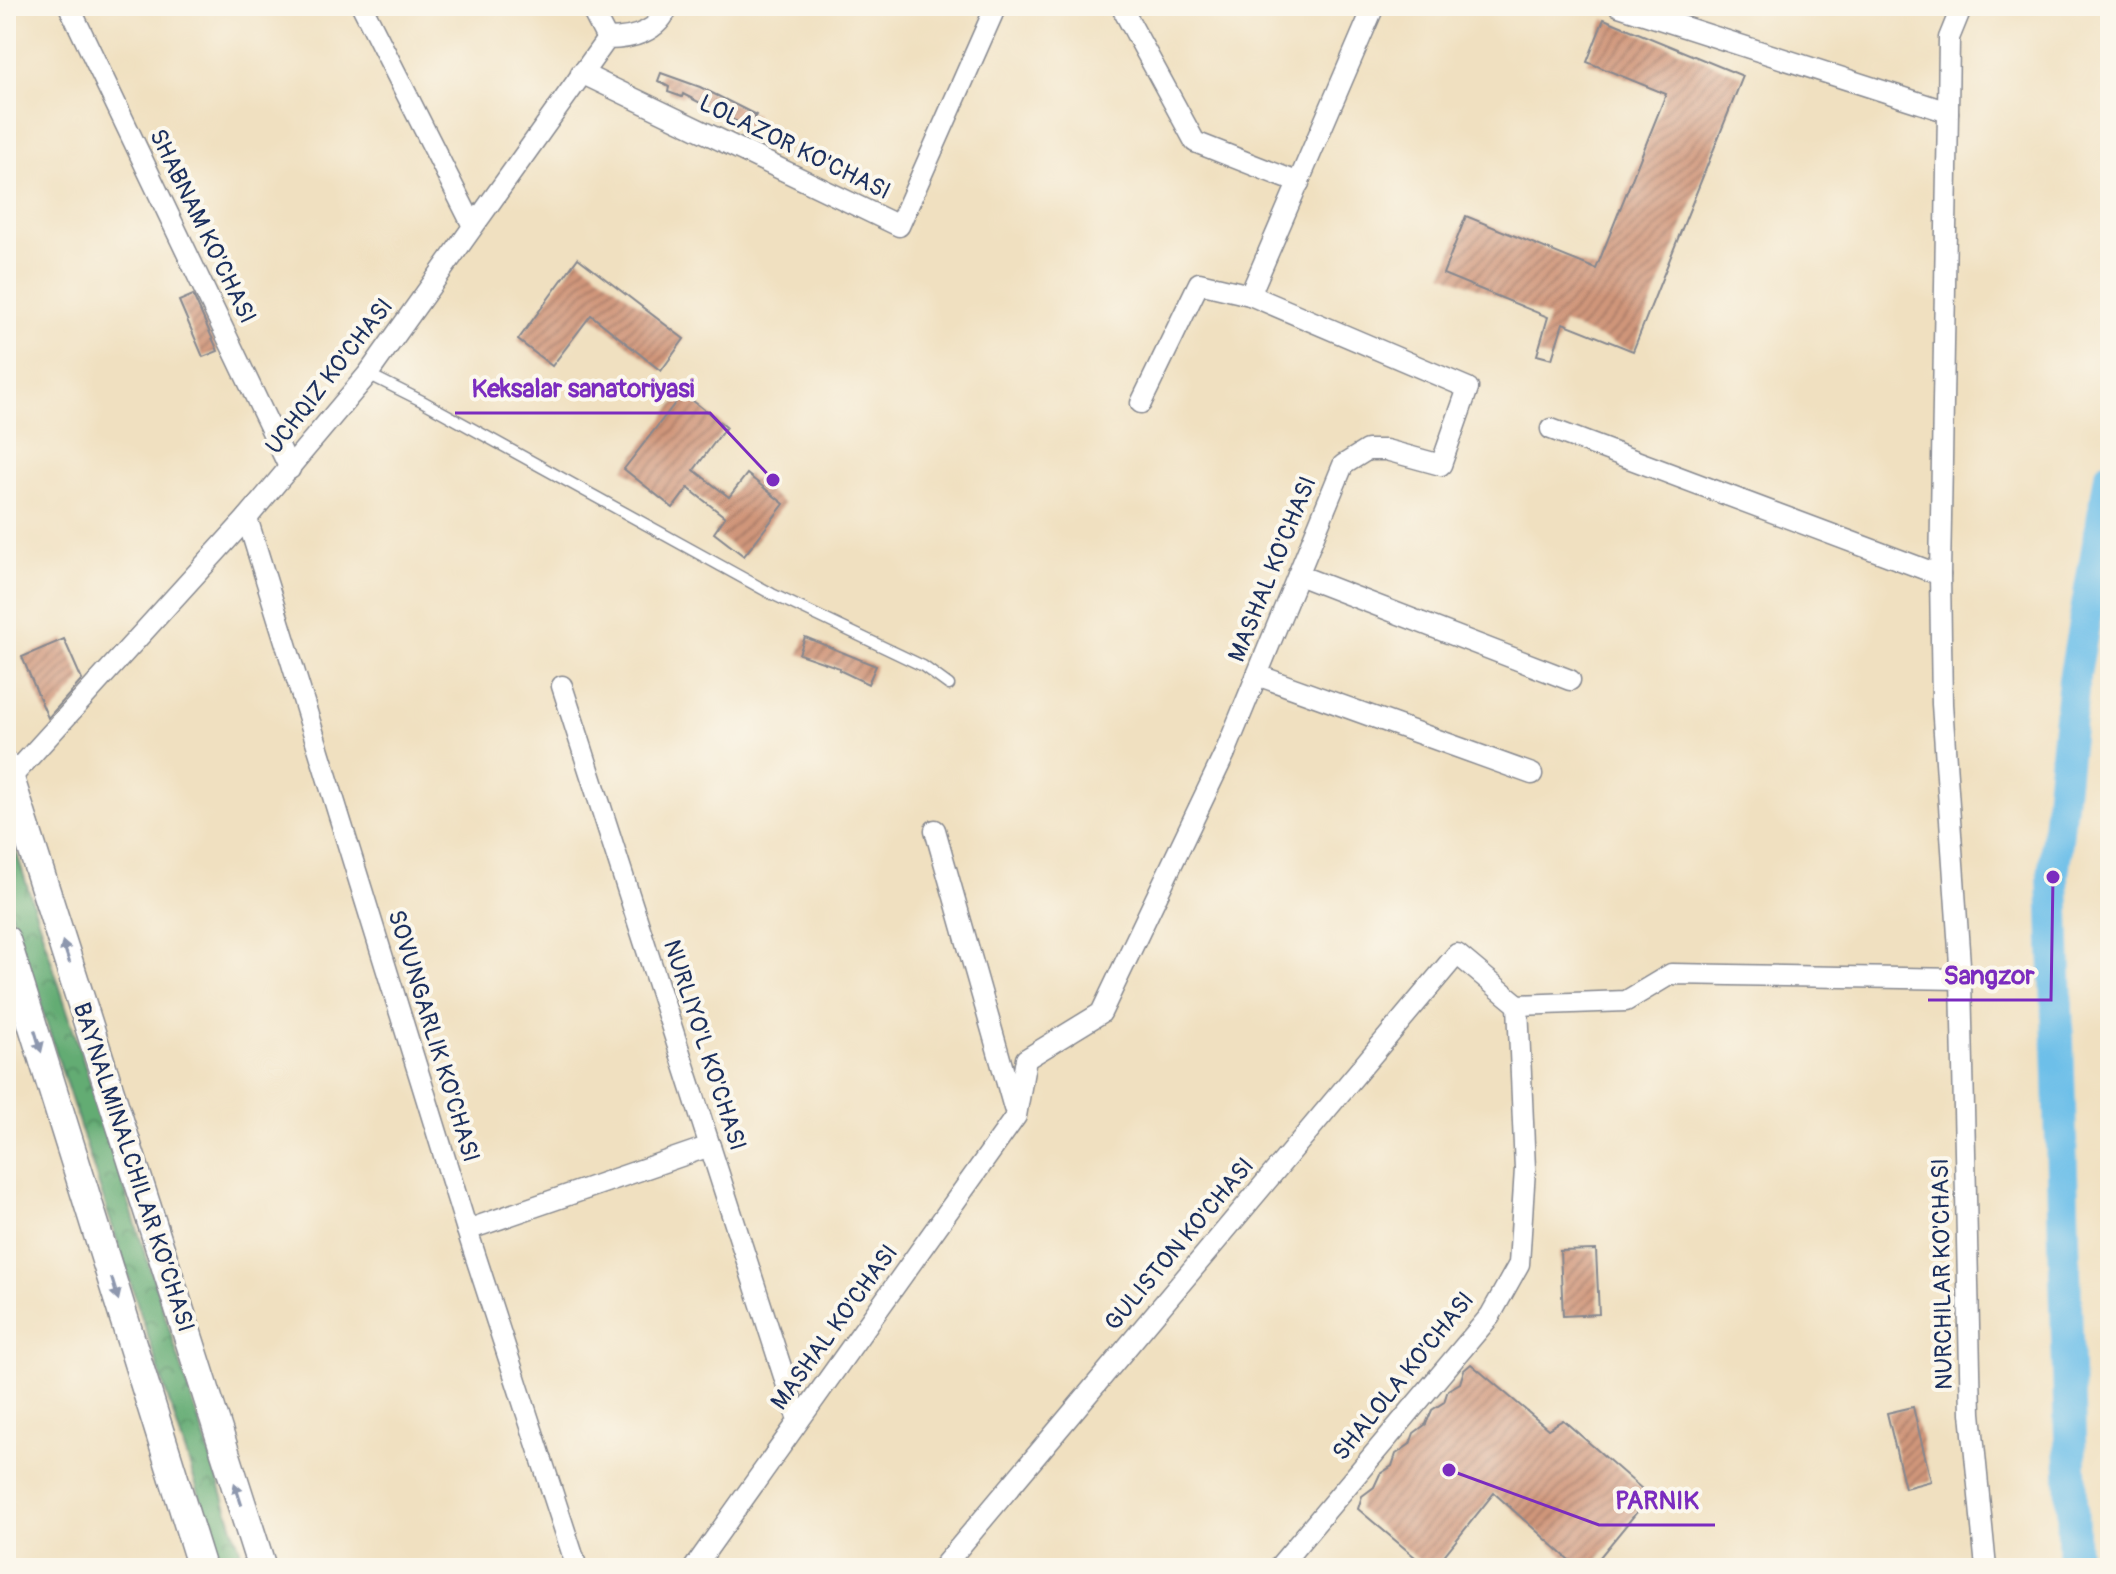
<svg xmlns="http://www.w3.org/2000/svg" width="2116" height="1574" font-family="Pangolin,sans-serif">
	<style>
		.forest { fill: url(#forest-crowns); stroke: #3f6e68; stroke-width: 2 }
		.lines { fill: none; stroke-linecap: round; stroke-linejoin: round }
		.river { stroke: #6dbfe9; stroke-width: 32 }
		.building { fill: url(#building-hatch) }
		.lane-casing { stroke: #86888f; stroke-width: 13 }
		.street-casing { stroke: #86888f; stroke-width: 23 }
		.secondary-casing { stroke: #86888f; stroke-width: 31 }
		.lane { stroke: #fff; stroke-width: 10 }
		.street { stroke: #fff; stroke-width: 20 }
		.secondary { stroke: #fff; stroke-width: 28 }
		.oneway { fill: #8d97ae }
		.labels { text-anchor: middle; stroke-width: 8; stroke-linejoin: round; paint-order: stroke }
		.street-label { font-size: 24px; fill: #1b2f5e; stroke: #fbf7ec }
		.leader { fill: none; stroke: #7b2cbf; stroke-width: 3 }
		.callout-dot { fill: #7b2cbf; stroke: #fbf7ec; stroke-width: 3 }
		.callout-label { font-size: 26px; text-anchor: middle; font-weight: bold; fill: #7b2cbf; stroke: #fbf7ec; stroke-width: 8; stroke-linejoin: round; paint-order: stroke }
	</style>
	<defs>
		<pattern id="forest-crowns" width="20" height="18" patternUnits="userSpaceOnUse" patternTransform="scale(2)"><rect width="20" height="18" fill="#63ac73"/><path d="M2 6a3 3 0 1 1 6 0M12 15a3 3 0 1 1 6 0" fill="none" stroke="#518c62"/></pattern>
		<pattern id="building-hatch" width="6" height="6" patternUnits="userSpaceOnUse" patternTransform="scale(2)"><rect width="6" height="6" fill="#d0967a"/><path d="M-1 1l2-2M0 6l6-6M5 7l2-2" fill="none" stroke="#a87b67"/></pattern>
	</defs>
	<rect width="100%" height="100%" fill="#fbf7ec"/>
	<filter id="ink" filterUnits="userSpaceOnUse"><feTurbulence type="fractalNoise" baseFrequency=".0125" numOctaves="2"/><feDisplacementMap in="SourceGraphic" scale="16" xChannelSelector="R" yChannelSelector="G"/><feConvolveMatrix kernelMatrix="1 2 1 2 8 2 1 2 1" color-interpolation-filters="sRGB"/></filter>
	<filter id="wash" filterUnits="userSpaceOnUse"><feTurbulence type="fractalNoise" baseFrequency=".006" numOctaves="4" result="noise"/><feDisplacementMap in="SourceGraphic" scale="32" xChannelSelector="R" yChannelSelector="G"/><feGaussianBlur stdDeviation="1.8" result="paint"/><feColorMatrix in="noise" values="0 0 0 0 0 0 0 0 0 0 0 0 0 0 0 0 0 1.4 0 .05"/><feComposite in="paint" operator="in"/></filter>
	<g filter="url(#wash)">
		<rect width="100%" height="100%" fill="#f0e0c0"/>
		<path class="forest" d="M6,823L8,826L246,1568H223L6,898Z"/>
		<g class="lines">
			<path class="river" d="M2074,1568L2053,877L2074,680L2110,476"/>
		</g>
		<g id="blocks">
			<g class="building">
				<path d="M1604,19L1743,76L1633,351L1563,323L1552,359L1537,355L1548,317L1443,274L1466,216L1596,269L1666,94L1587,62Z"/>
				<path d="M661,73L700,87L756,115L749,128L683,94L682,97L668,92L669,87L658,81Z"/>
				<path d="M578,258L684,339L661,371L591,315L552,366L518,340Z"/>
				<path d="M193,295L218,351L203,357L179,301Z"/>
				<path d="M683,393L726,427L694,470L729,497L747,474L784,504L744,556L714,533L725,517L688,488L673,508L624,469Z"/>
				<path d="M805,637L876,666L868,684L839,670L840,668L799,654Z"/>
				<path d="M64,639L82,680L48,718L22,657Z"/>
				<path d="M1596,1250L1599,1314L1563,1316L1560,1251Z"/>
				<path d="M1471,1364L1548,1429L1563,1420L1650,1496L1591,1568H1578L1494,1493L1434,1568H1428L1358,1509L1362,1496L1374,1487L1380,1474L1392,1466L1396,1454L1410,1444L1414,1433L1426,1424L1432,1410L1444,1402L1448,1390L1460,1383L1464,1370Z"/>
				<path d="M1913,1407L1931,1481L1905,1488L1887,1413Z"/>
			</g>
		</g>
	</g>
	<g filter="url(#ink)">
		<use href="#blocks" fill-opacity="0" stroke="#86888f" stroke-width="2"/>
		<g class="lines">
			<g class="lane-casing">
				<path id="lane" d="M368,374L422,401L772,594L923,666L949,685"/>
			</g>
			<g class="street-casing">
				<g id="street">
					<path d="M69,6L290,469"/>
					<path d="M362,6L473,226"/>
					<path d="M590,6L607,39"/>
					<path d="M1121,6L1195,142L1299,183"/>
					<path d="M1619,6L1948,112L1940,575L1942,704L1961,979L1971,1413L1986,1568"/>
					<path d="M581,73L899,226L996,6"/>
					<path d="M1948,112L1949,38L1962,6"/>
					<path d="M1141,403L1199,283L1250,295"/>
					<path d="M1551,429L1940,575"/>
					<path d="M247,518L467,1230L577,1568"/>
					<path d="M1298,575L1570,680"/>
					<path d="M1257,675L1532,774"/>
					<path d="M562,686L798,1420"/>
					<path d="M6,783L247,518L368,374L607,39C632,39 659,32 668,6"/>
					<path d="M935,830L1014,1108"/>
					<path d="M467,1230L710,1146"/>
					<path d="M694,1568L1016,1116L1026,1059L1101,1013L1225,753L1343,465L1367,450H1386L1441,465L1468,388L1250,295L1374,6"/>
					<path d="M942,1568L1457,954L1518,1005L1626,1001L1671,974L1961,979"/>
					<path d="M1278,1568L1490,1316L1519,1264L1525,1169L1518,1005"/>
				</g>
			</g>
			<g class="secondary-casing">
				<g id="secondary">
					<path d="M6,766L262,1568"/>
					<path d="M6,940L202,1568"/>
				</g>
			</g>
			<use href="#lane" class="lane"/>
			<use href="#street" class="street"/>
			<use href="#secondary" class="secondary"/>
		</g>
		<defs><path id="oneway-solid" d="M-6-.8H1V-3.2L6.5 0L1 3.2V.8H-6Z" transform="scale(2)"/></defs>
		<g class="oneway">
			<use href="#oneway-solid" transform="translate(66 952) rotate(-108)"/>
			<use href="#oneway-solid" transform="translate(38 1041) rotate(73)"/>
			<use href="#oneway-solid" transform="translate(115 1289) rotate(73)"/>
			<use href="#oneway-solid" transform="translate(238 1494) rotate(-108)"/>
		</g>
	</g>
	<g class="labels">
		<g class="street-label">
			<text transform="translate(795 147) rotate(26)" y="8">LOLAZOR KO'CHASI</text>
			<text transform="translate(203 226) rotate(64)" y="8">SHABNAM KO'CHASI</text>
			<text transform="translate(329 376) rotate(-52)" y="8">UCHQIZ KO'CHASI</text>
			<text transform="translate(1272 569) rotate(-68)" y="8">MASHAL KO'CHASI</text>
			<text transform="translate(434 1036) rotate(73)" y="8">SOVUNGARLIK KO'CHASI</text>
			<text transform="translate(705 1045) rotate(72)" y="8">NURLIYO'L KO'CHASI</text>
			<text transform="translate(134 1167) rotate(72)" y="8">BAYNALMINALCHILAR KO’CHASI</text>
			<text transform="translate(1179 1244) rotate(-50)" y="8">GULISTON KO'CHASI</text>
			<text transform="translate(1942 1274) rotate(-91)" y="8">NURCHILAR KO'CHASI</text>
			<text transform="translate(834 1327) rotate(-54)" y="8">MASHAL KO'CHASI</text>
			<text transform="translate(1403 1376) rotate(-51)" y="8">SHALOLA KO'CHASI</text>
		</g>
	</g>
	<path class="leader" d="M773 480L710 413H455M2053 877L2051 1000H1928M1449 1470L1599 1525H1715"/>
	<g class="callout-dot">
		<circle cx="773" cy="480" r="8"/>
		<circle cx="2053" cy="877" r="8"/>
		<circle cx="1449" cy="1470" r="8"/>
	</g>
	<g class="callout-label">
		<text x="583" y="397">Keksalar sanatoriyasi</text>
		<text x="1989" y="984">Sangzor</text>
		<text x="1657" y="1509">PARNIK</text>
	</g>
	<rect width="2116" height="1574" fill="none" stroke="#fbf7ec" stroke-width="32"/>
</svg>
